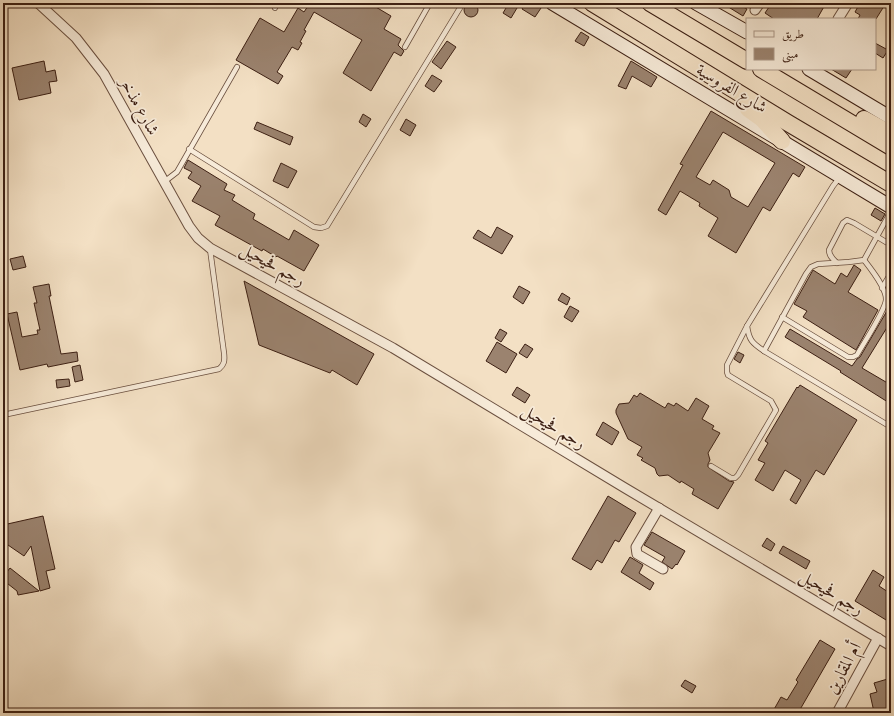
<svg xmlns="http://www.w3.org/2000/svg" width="894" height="716" font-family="'IM FELL DW Pica',Amiri,serif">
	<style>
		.building { fill: #9b836f; stroke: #3c1f13; fill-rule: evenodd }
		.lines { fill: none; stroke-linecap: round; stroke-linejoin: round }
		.service-casing { stroke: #6a4f3f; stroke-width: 6 }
		.minor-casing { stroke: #6a4f3f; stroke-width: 11 }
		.secondary-casing { stroke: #3c1f13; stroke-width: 15 }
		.trunk-casing { stroke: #3c1f13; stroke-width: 18 }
		.service { stroke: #f7ebd9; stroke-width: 4.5 }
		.minor { stroke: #f7ebd9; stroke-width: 9 }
		.secondary { stroke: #f7ebd9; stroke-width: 13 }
		.trunk { stroke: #f3e0c4; stroke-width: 16 }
		.labels { text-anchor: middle; stroke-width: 3.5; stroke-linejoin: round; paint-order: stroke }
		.street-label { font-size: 17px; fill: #3c1f13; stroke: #f7ebd9 }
	</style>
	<rect width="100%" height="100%" fill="#f3e0c4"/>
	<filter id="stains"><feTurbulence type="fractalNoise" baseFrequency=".005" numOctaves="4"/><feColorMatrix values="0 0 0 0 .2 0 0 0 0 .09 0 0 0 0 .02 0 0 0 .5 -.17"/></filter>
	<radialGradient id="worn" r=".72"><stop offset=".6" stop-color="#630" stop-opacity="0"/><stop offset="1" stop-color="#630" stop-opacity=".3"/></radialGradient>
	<g class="building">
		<path d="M310,3H369L391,16L384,29L401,39L398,45L404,51L401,56L394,52L371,91L343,73L362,40L314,12L304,30L306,31L300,42L302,43L298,50L292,47L277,72L283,76L278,84L236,60L260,18L284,32L298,8L304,12Z"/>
		<path d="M509,3H520L511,18L503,13Z"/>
		<path d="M526,3H532L541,8L535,17L522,9Z"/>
		<path d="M722,3H736L747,9L743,16Z"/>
		<path d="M773,3H826L817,19H774L765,13L769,7H770Z"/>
		<path d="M860,3H886L876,19H858L860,15L855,12Z"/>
		<circle cx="471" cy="10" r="7"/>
		<path d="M581,32L589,37L584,46L575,41Z"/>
		<path d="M447,41L456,47L441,69L432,62Z"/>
		<path d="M875,43L888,50L883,58L875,53Z"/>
		<path d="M44,61L46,72L55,70L57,81L49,82L51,93L19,100L12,68Z"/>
		<path d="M631,61L657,77L651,87L632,76L626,89L618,86Z"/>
		<path d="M831,69H852L846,78Z"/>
		<path d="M432,75L442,81L434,92L425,86Z"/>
		<path d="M711,111L805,167L799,177L793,173L770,211L763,207L736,253L708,236L718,218L699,206L700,203L680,191L666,215L658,210L683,165L680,164ZM723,132L775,163L748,207L731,197L729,190L713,180L710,185L696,177Z"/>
		<path d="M363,114L371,119L366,127L359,122Z"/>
		<path d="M406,119L416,125L410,136L400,130Z"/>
		<path d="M257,122L293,137L290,145L254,129Z"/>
		<path d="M188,160L227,184L224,190L235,195L232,200L255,214L253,219L289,240L294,230L319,245L304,271L277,256L276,257L263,249L262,251L215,225L220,216L192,201L201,186L188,178L192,172L184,168Z"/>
		<path d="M281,163L297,171L288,188L273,181Z"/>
		<path d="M875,208L885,214L881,221L871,215Z"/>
		<path d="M497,227L513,236L502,254L473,238L478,230L491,238Z"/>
		<path d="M23,256L26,267L13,270L10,259Z"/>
		<path d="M854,265L861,270L848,292L878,310L856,350L803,317L807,311L794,304L813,270L835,284L841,273L847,277Z"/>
		<path d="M244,281L374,354L357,385L332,370L330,373L259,345Z"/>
		<path d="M49,284L51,296H49L61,354L77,352L78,361L48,367L47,364L20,370L7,314L17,312L22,337L38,334L37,330H40L34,303H37L33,287Z"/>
		<path d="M519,286L530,292L523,304L513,297Z"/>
		<path d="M562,293L570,298L567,305L558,300Z"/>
		<path d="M891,304V321L862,368L891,385V404L840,372L841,371L785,337L790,329L852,366L857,359L860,357Z"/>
		<path d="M570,306L579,311L572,322L564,317Z"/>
		<path d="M500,329L507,333L501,342L495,338Z"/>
		<path d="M497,342L517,354L506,373L486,361Z"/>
		<path d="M525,344L533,349L527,358L519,353Z"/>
		<path d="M738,352L744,355L740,363L734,359Z"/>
		<path d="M80,365L83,380L75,382L72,367Z"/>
		<path d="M69,379L70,386L57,388L56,380Z"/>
		<path d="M800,385L857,420L824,475L816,470L796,504L790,500L801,480L785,470L773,491L755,480L765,463L758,460L768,443L765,441L797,387L798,388Z"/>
		<path d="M517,387L530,395L525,403L512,395Z"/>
		<path d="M640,393L665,408L668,403L674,406L676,403L688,411L696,398L709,406L702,419L714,426L712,429L720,433L708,453L710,460L708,464V467L729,481L734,482L718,509L692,494L694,489L681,481L680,483L668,475L659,476L657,474L655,468L641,460L643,458L637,455L642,447L628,439L616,413V410L619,404L629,403L634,395L637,397Z"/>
		<path d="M603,422L619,432L612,445L596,435Z"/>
		<path d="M608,496L636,513L619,542L615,540L602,563L597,560L591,570L572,559Z"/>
		<path d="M43,516L55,569L46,571L50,588L40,591L31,546L24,556L8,545L3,547V525Z"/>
		<path d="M652,532L685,551L677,565L676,564L672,569L662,562L665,557L644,545Z"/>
		<path d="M767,538L775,544L771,551L762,546Z"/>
		<path d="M783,546L810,561L806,569L779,553Z"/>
		<path d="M630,557L643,565L639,573L654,583L650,590L621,572Z"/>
		<path d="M10,568L39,591L18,595L17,591L3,580V577Z"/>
		<path d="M873,570L884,577L879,586L891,594V623L855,601Z"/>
		<path d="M820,640L835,649L798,713H772L781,697L787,700L798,682L796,680Z"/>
		<path d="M891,678V713H882V711L874,712L870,694L877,692L874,683Z"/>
		<path d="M685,680L696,686L692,693L681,686Z"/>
	</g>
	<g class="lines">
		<g class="service-casing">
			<g id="service">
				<path d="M383,3L386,5L399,3"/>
				<path d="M275,8L277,3"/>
				<path d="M405,47L430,3"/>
				<path d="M189,149L314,227L321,228L327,226L463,3"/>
				<path d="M840,177L833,186L747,326C749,340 752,343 764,351L891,427"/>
				<path d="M164,182L177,172L237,67"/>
				<path d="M837,263C833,259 829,256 829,250L843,223L847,220L854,223L891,245"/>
				<path d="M882,288L891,273"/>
				<path d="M782,317L848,357H853L857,355C863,344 885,311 886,300C887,289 871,269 864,260"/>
				<path d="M764,351L806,274L811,267L818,264L849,262L864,260L891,211"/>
				<path d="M3,415L219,369C224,365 225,361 224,353L210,249"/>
				<path d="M711,466L731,478H735L738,475L776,410L771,401L728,375L727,372V365L747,326"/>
			</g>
		</g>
		<g class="minor-casing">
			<g id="minor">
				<path d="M38,3L76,38L104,74L189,226L198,238L210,248L393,348L625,488L891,646"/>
				<path d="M755,10L760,3"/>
				<path d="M838,19L848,3"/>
				<path d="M659,508L636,547L637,554L663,569"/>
				<path d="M837,713L878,638"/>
			</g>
		</g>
		<g class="secondary-casing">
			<g id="secondary">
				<path d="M552,3L891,207"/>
				<path d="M696,3L747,32"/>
				<path d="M809,69L891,118"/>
			</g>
		</g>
		<g class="trunk-casing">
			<g id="trunk">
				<path d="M592,3L788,123L891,184"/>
				<path d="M650,3L747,61"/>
				<path d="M761,69L891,147"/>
				<path d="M748,109L762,119L782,141"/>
				<path d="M864,119L891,134"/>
			</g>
		</g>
		<use href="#service" class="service"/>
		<use href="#minor" class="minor"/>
		<use href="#secondary" class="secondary"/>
		<use href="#trunk" class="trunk"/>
	</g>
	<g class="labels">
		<g class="street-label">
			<text transform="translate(732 88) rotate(31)" y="6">شارع الفروسية</text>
			<text transform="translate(140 106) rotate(61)" y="6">شارع مذخر</text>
			<text transform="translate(273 264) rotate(29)" y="6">رجم فحيحيل</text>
			<text transform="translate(554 426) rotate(31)" y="6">رجم فحيحيل</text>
			<text transform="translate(832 592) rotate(31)" y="6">رجم فحيحيل</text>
			<text transform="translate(843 668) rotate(-62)" y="6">أم المقارين</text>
		</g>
	</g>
	<rect width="894" height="716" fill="none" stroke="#f3e0c4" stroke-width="16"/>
	<rect x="4" y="4" width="886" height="708" fill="none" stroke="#3c1f13" stroke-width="2"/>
	<rect x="8" y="8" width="878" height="700" fill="none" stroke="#3c1f13"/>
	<rect x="746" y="18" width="130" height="52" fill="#f7ebd9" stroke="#ac998a"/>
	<rect x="754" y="31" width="20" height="6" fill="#f7ebd9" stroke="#ac998a"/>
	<text x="782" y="38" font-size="12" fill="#3c1f13">طريق</text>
	<rect x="754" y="48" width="20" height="12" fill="#9b836f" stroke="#ac998a"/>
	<text x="782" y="58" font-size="12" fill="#3c1f13">مبنى</text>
	<rect width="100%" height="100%" filter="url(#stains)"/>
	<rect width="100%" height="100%" fill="url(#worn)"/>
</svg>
